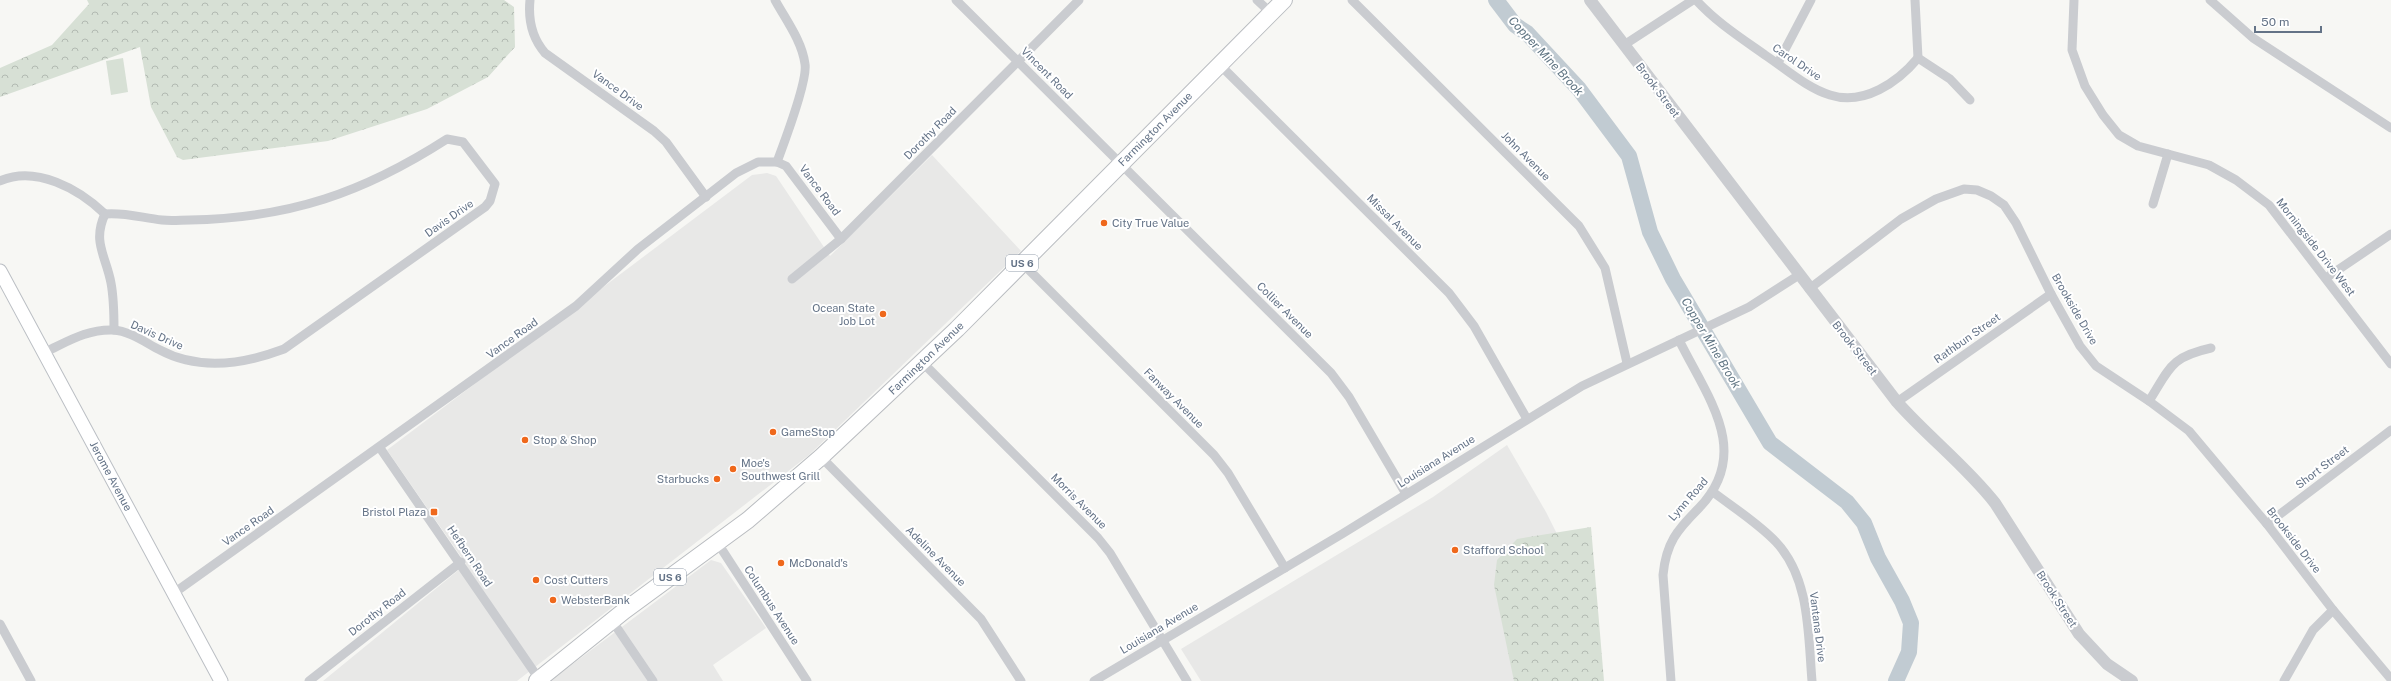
<svg xmlns="http://www.w3.org/2000/svg" width="2391" height="681" font-family="'Public Sans',sans-serif">
	<style>
		.built { fill: #e8e8e7 }
		.forest { fill: url(#forest-crowns) }
		.pitch { fill: #d7e0d5 }
		.lines { fill: none; stroke-linecap: round; stroke-linejoin: round }
		.river { stroke: #c1cbd2; stroke-width: 16 }
		.secondary-casing { stroke: #bbbfc4; stroke-width: 15 }
		.trunk-casing { stroke: #b9bcc0; stroke-width: 18 }
		.minor { stroke: #caccd0; stroke-width: 9 }
		.tertiary { stroke: #caccd0; stroke-width: 12 }
		.secondary { stroke: #fff; stroke-width: 13 }
		.trunk { stroke: #fff; stroke-width: 16 }
		.poi-dot { fill: #ef681c; stroke: #fff; stroke-width: 1.5 }
		.labels { text-anchor: middle; stroke-width: 4; stroke-linejoin: round; paint-order: stroke }
		.shield { fill: #fff; stroke: #929dab; stroke-width: 1 }
		.shield-label { font-size: 10px; font-weight: bold; fill: #647387 }
		.street-label { font-size: 11px; fill: #647387; stroke: #fff }
		.poi-label { font-size: 11px; fill: #647387; stroke: #fff; text-anchor: start }
		.water-label { font-size: 12px; font-style: italic; fill: #607583; stroke: #fff }
	</style>
	<defs>
		<pattern id="forest-crowns" width="20" height="18" patternUnits="userSpaceOnUse"><rect width="20" height="18" fill="#d7e0d5"/><path d="M2 6a3 3 0 1 1 6 0M12 15a3 3 0 1 1 6 0" fill="none" stroke="#b2bab2"/></pattern>
	</defs>
	<rect width="100%" height="100%" fill="#f7f7f4"/>
	<g class="built">
		<path d="M932,155L1021,251L809,455L517,681H323L466,564L387,450L752,175L767,173L776,176L830,256Z"/>
		<path d="M1507,445L1546,512L1584,588L1591,681H1201L1181,649L1433,497Z"/>
		<path d="M711,560L721,563L766,628L713,665L723,681H550Z"/>
	</g>
	<g class="forest">
		<path d="M87,0H504L514,7L515,47L488,77L427,109L328,141L183,160L177,157L151,107L140,47L0,97V68L52,45L89,4Z"/>
		<path d="M1591,527L1604,681H1514L1494,585L1497,560L1517,539Z"/>
	</g>
	<path class="pitch" d="M123,58L128,92L111,95L106,61Z"/>
	<g class="lines">
		<path class="river" d="M1496,0L1515,25L1527,33L1579,89L1629,156L1650,232L1673,279L1770,443L1847,502L1864,523L1878,558L1902,601L1911,623L1909,652L1896,681"/>
		<g class="secondary-casing">
			<path id="secondary" d="M0,271L221,681"/>
		</g>
		<g class="trunk-casing">
			<path id="trunk" d="M537,681L624,611L748,520L821,457L957,329L1284,0"/>
		</g>
		<g class="minor">
			<path d="M530,0C528,20 532,38 545,53L654,131L666,142L706,197"/>
			<path d="M775,0C786,20 802,41 805,64C808,81 784,143 777,162"/>
			<path d="M956,0L1331,373L1349,397L1406,494"/>
			<path d="M1257,0L1271,13"/>
			<path d="M1352,0L1579,226L1605,268L1627,363"/>
			<path d="M1696,0C1716,22 1741,38 1765,55C1786,69 1807,88 1830,95C1864,106 1898,82 1918,58"/>
			<path d="M1915,0L1918,58"/>
			<path d="M2074,0L2072,50L2085,86L2103,115L2119,135L2138,146L2209,165L2236,180L2269,205L2391,364"/>
			<path d="M2210,0L2253,38L2391,128"/>
			<path d="M1624,45L1693,0"/>
			<path d="M1918,58L1950,79L1970,100"/>
			<path d="M1778,63L1811,0"/>
			<path d="M1219,64L1449,293L1474,326L1527,419"/>
			<path d="M0,181C36,165 79,189 105,214"/>
			<path d="M2153,204L2168,154"/>
			<path d="M105,214C92,242 106,256 111,283C114,299 114,314 114,330"/>
			<path d="M1022,263L1214,455L1228,473L1285,568"/>
			<path d="M2326,278L2391,234"/>
			<path d="M792,279L841,239L1079,0"/>
			<path d="M1809,289L1901,219L1936,199L1964,189L1977,190L1991,196L2004,205L2016,223L2051,294L2080,346L2096,366L2149,401L2189,431L2267,524L2333,610L2391,679"/>
			<path d="M45,352C67,342 87,329 113,330C130,331 146,343 160,350C199,371 244,364 284,349L485,207L490,201L495,184L463,142L447,139C363,193 290,218 190,220C181,220 171,221 162,220C143,218 124,212 105,214"/>
			<path d="M922,362L1098,538L1110,553L1187,681"/>
			<path d="M2149,401C2170,368 2170,357 2211,348"/>
			<path d="M1897,402L2051,294"/>
			<path d="M380,448L539,679"/>
			<path d="M821,457L981,619L1021,681"/>
			<path d="M1713,492C1734,508 1758,523 1776,542C1810,578 1808,634 1812,681"/>
			<path d="M2267,524L2391,430"/>
			<path d="M717,542L807,681"/>
			<path d="M174,593L576,306L638,249L736,173L758,162H777L786,166L841,239"/>
			<path d="M613,622L653,681"/>
			<path d="M0,624L31,681"/>
			<path d="M309,681L461,562"/>
			<path d="M1094,681L1342,534L1582,386L1749,307L1799,275"/>
			<path d="M1671,681L1663,575C1666,543 1677,530 1699,508C1753,452 1707,397 1679,340"/>
			<path d="M2284,681L2313,630L2333,610"/>
		</g>
		<path class="tertiary" d="M1590,0L1897,402C1928,437 1966,466 1995,503L2079,634L2107,664L2132,681"/>
		<use href="#secondary" class="secondary"/>
		<use href="#trunk" class="trunk"/>
	</g>
	<g class="poi-dot">
		<circle cx="1104" cy="223" r="4"/>
		<circle cx="883" cy="314" r="4"/>
		<circle cx="773" cy="432" r="4"/>
		<circle cx="525" cy="440" r="4"/>
		<circle cx="733" cy="469" r="4"/>
		<circle cx="717" cy="479" r="4"/>
		<rect x="430" y="508" width="8" height="8" rx="2"/>
		<circle cx="1455" cy="550" r="4"/>
		<circle cx="781" cy="563" r="4"/>
		<circle cx="536" cy="580" r="4"/>
		<circle cx="553" cy="600" r="4"/>
	</g>
	<g class="labels">
		<g class="shield">
			<rect x="1006" y="255" width="32" height="16" rx="3"/>
			<rect x="654" y="569" width="32" height="16" rx="3"/>
		</g>
		<g class="shield-label">
			<text x="1022" y="267">US 6</text>
			<text x="670" y="581">US 6</text>
		</g>
		<g class="street-label">
			<text transform="translate(1797 62) rotate(34)" y="4">Carol Drive</text>
			<text transform="translate(1047 73) rotate(45)" y="4">Vincent Road</text>
			<text transform="translate(618 90) rotate(36)" y="4">Vance Drive</text>
			<text transform="translate(1658 90) rotate(53)" y="4">Brook Street</text>
			<text transform="translate(1155 129) rotate(-45)" y="4">Farmington Avenue</text>
			<text transform="translate(930 133) rotate(-45)" y="4">Dorothy Road</text>
			<text transform="translate(1526 156) rotate(45)" y="4">John Avenue</text>
			<text transform="translate(820 190) rotate(53)" y="4">Vance Road</text>
			<text transform="translate(449 218) rotate(-35)" y="4">Davis Drive</text>
			<text transform="translate(1395 222) rotate(45)" y="4">Missal Avenue</text>
			<text transform="translate(2316 247) rotate(52)" y="4">Morningside Drive West</text>
			<text transform="translate(2075 309) rotate(60)" y="4">Brookside Drive</text>
			<text transform="translate(1285 310) rotate(45)" y="4">Collier Avenue</text>
			<text transform="translate(157 335) rotate(24)" y="4">Davis Drive</text>
			<text transform="translate(512 338) rotate(-36)" y="4">Vance Road</text>
			<text transform="translate(1967 338) rotate(-35)" y="4">Rathbun Street</text>
			<text transform="translate(1855 348) rotate(52)" y="4">Brook Street</text>
			<text transform="translate(926 358) rotate(-44)" y="4">Farmington Avenue</text>
			<text transform="translate(1174 398) rotate(45)" y="4">Fanway Avenue</text>
			<text transform="translate(1436 461) rotate(-32)" y="4">Louisiana Avenue</text>
			<text transform="translate(2322 467) rotate(-37)" y="4">Short Street</text>
			<text transform="translate(111 476) rotate(62)" y="4">Jerome Avenue</text>
			<text transform="translate(1688 499) rotate(-49)" y="4">Lynn Road</text>
			<text transform="translate(1079 501) rotate(45)" y="4">Morris Avenue</text>
			<text transform="translate(248 526) rotate(-35)" y="4">Vance Road</text>
			<text transform="translate(2294 540) rotate(52)" y="4">Brookside Drive</text>
			<text transform="translate(470 556) rotate(56)" y="4">Hefbern Road</text>
			<text transform="translate(936 556) rotate(45)" y="4">Adeline Avenue</text>
			<text transform="translate(2057 599) rotate(57)" y="4">Brook Street</text>
			<text transform="translate(772 605) rotate(57)" y="4">Columbus Avenue</text>
			<text transform="translate(377 612) rotate(-38)" y="4">Dorothy Road</text>
			<text transform="translate(1818 627) rotate(83)" y="4">Vantana Drive</text>
			<text transform="translate(1159 628) rotate(-31)" y="4">Louisiana Avenue</text>
		</g>
		<g class="poi-label">
			<text x="1112" y="227">City True Value</text>
			<text x="875" y="312" text-anchor="end">Ocean State<tspan x="875" dy="13">Job Lot</tspan></text>
			<text x="781" y="436">GameStop</text>
			<text x="533" y="444">Stop &amp; Shop</text>
			<text x="741" y="467">Moe's<tspan x="741" dy="13">Southwest Grill</tspan></text>
			<text x="709" y="483" text-anchor="end">Starbucks</text>
			<text x="426" y="516" text-anchor="end">Bristol Plaza</text>
			<text x="1463" y="554">Stafford School</text>
			<text x="789" y="567">McDonald's</text>
			<text x="544" y="584">Cost Cutters</text>
			<text x="561" y="604">WebsterBank</text>
		</g>
		<g class="water-label">
			<text transform="translate(1546 56) rotate(47)" y="4">Copper Mine Brook</text>
			<text transform="translate(1711 343) rotate(59)" y="4">Copper Mine Brook</text>
		</g>
	</g>
	<path d="M2255 26v6h66v-6" fill="none" stroke="#647387" stroke-width="2"/>
	<text x="2261" y="26" font-size="12" fill="#647387" stroke="#ffffff" stroke-width="3" paint-order="stroke">50 m</text>
</svg>
